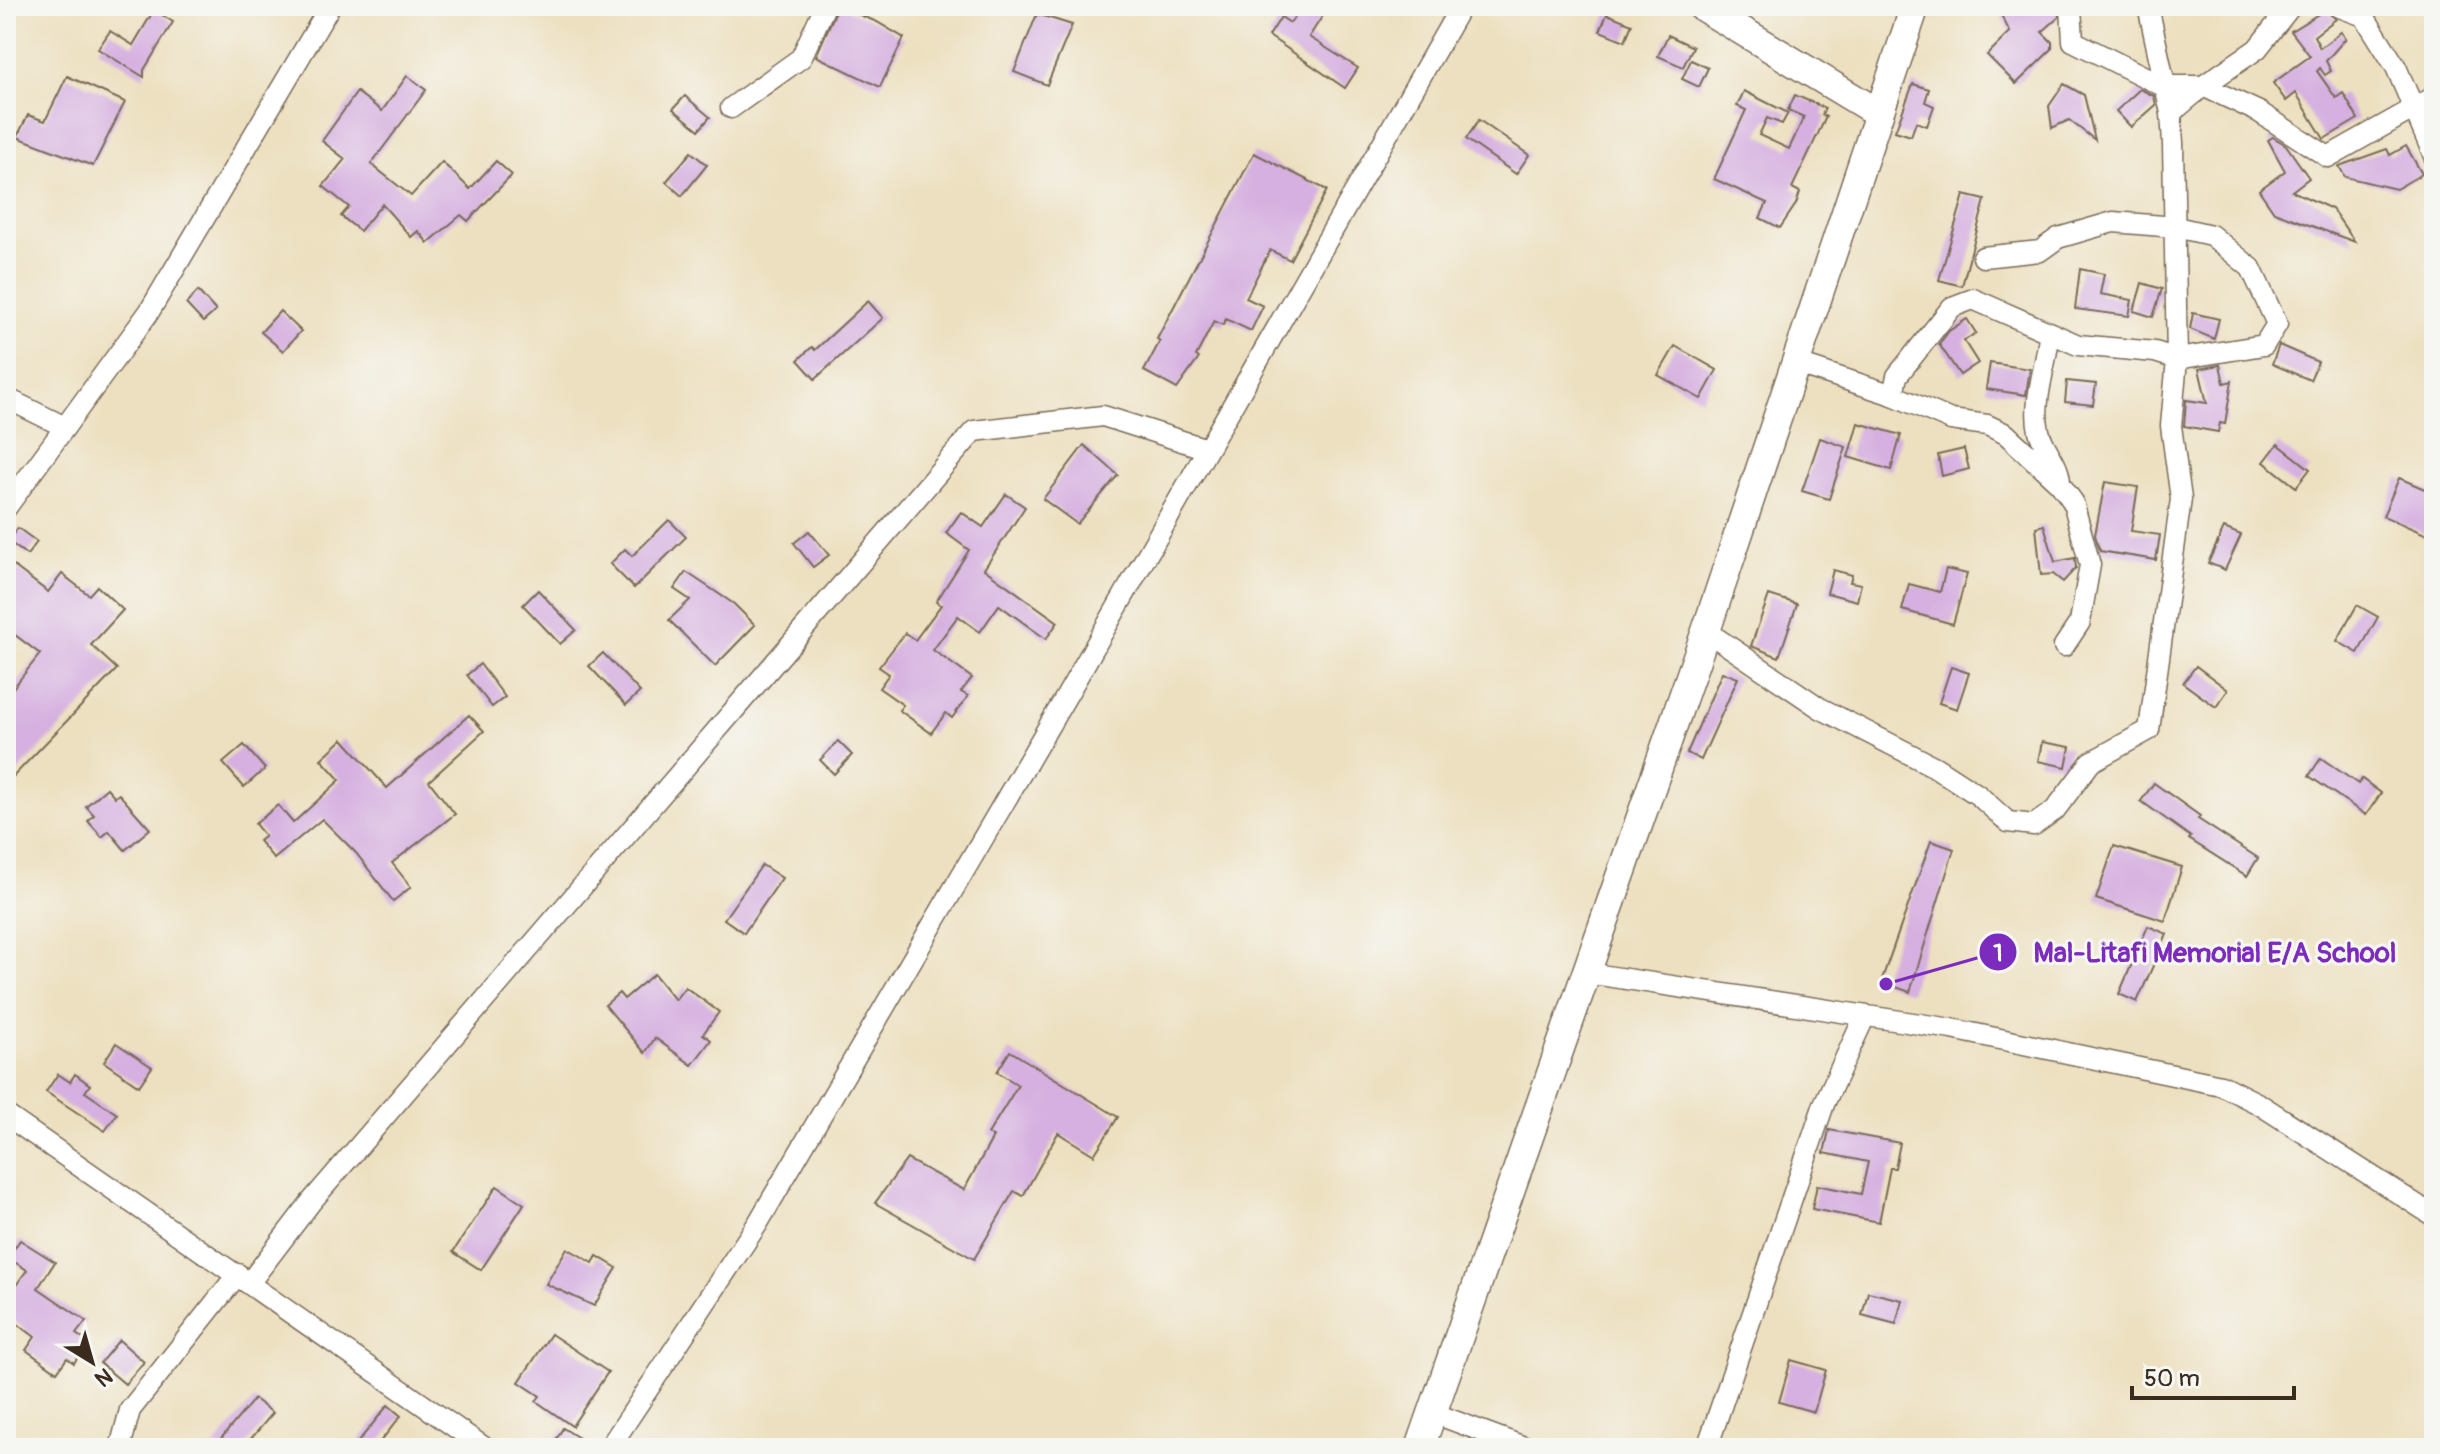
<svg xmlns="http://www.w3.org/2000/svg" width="2440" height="1454" font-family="Pangolin,sans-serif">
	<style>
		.building { fill: #d6b0e0 }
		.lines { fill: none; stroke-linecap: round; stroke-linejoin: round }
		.minor-casing { stroke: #796a57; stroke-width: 23 }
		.secondary-casing { stroke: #796a57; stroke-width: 31 }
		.minor { stroke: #fff; stroke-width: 20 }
		.secondary { stroke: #fff; stroke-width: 28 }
		.leader { fill: none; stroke: #7b2cbf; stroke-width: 3 }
		.callout-dot { fill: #7b2cbf; stroke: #f6f6f2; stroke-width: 3 }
		.mark-label { font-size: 24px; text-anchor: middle; font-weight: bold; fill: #fff }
		.callout-label { font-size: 28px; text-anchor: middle; font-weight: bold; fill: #7b2cbf; stroke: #f6f6f2; stroke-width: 6; stroke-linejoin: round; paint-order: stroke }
	</style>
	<rect width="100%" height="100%" fill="#f6f6f2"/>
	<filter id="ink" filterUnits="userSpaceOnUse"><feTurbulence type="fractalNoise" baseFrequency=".0125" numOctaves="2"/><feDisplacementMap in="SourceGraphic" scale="16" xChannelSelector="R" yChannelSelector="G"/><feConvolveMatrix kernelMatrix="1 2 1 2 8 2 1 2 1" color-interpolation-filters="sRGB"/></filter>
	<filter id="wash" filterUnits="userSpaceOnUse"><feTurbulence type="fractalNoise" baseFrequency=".006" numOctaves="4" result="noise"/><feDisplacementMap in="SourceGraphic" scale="32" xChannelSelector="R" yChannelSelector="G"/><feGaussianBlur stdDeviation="1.8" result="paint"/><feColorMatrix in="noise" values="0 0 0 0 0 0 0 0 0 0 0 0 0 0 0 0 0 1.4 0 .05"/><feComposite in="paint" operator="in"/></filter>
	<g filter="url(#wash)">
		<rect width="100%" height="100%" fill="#ede0c0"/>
		<g id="blocks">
			<g class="building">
				<path d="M838,6L877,22L904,38L880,87L816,56Z"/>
				<path d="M1302,6H1329L1309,37L1358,68L1345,88L1269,36L1281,17L1290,23Z"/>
				<path d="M2010,6H2058L2059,17L2042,32L2052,42V49L2016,84L1987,55L2010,32L2001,15Z"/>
				<path d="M154,10L173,22L144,70V77L98,49L110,31L133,45Z"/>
				<path d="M2325,10L2336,19L2314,36L2320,48L2341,32L2346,38L2326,61L2331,71L2325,75L2320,68L2317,71L2336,98L2343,93L2358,119L2324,139L2296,93L2286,101L2273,83L2310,56L2291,31Z"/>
				<path d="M1037,14L1072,25L1047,85L1014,72Z"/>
				<path d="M1607,14L1632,24L1625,41L1600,31Z"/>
				<path d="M1668,35L1693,47L1683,67L1658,56Z"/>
				<path d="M1691,60L1708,68L1699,87L1682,79Z"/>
				<path d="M67,76L125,102L93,166L17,137L28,115L45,121Z"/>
				<path d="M407,76L426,90L371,164L411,196L442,162L470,189L496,161L512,175L468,221L461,215L428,243L418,231L411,237L382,204L360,231L341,216L349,207L323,186L345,159L322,141L357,92L382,111Z"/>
				<path d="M1913,84L1929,89L1925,102L1934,106L1927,126L1916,122L1911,136L1895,131Z"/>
				<path d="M2064,84L2084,95L2095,140L2069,120L2052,128L2049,106Z"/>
				<path d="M2140,89L2154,96L2156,105L2131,127L2116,111Z"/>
				<path d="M1744,91L1788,113L1782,124L1767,118L1759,135L1789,149L1804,117L1788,110L1795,95L1825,108L1822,115L1826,117L1792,188L1800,192L1796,204L1780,228L1760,218L1767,203L1714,179L1746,110L1737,106Z"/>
				<path d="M685,96L710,117L699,130L673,109Z"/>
				<path d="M1479,120L1529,155L1516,174L1466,139Z"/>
				<path d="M2273,137L2286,145L2309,178L2292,191L2332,209L2355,242L2274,212L2259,190L2285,171L2268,140Z"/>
				<path d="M2406,146L2422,174L2396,189L2345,177L2339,166L2387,149L2390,155Z"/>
				<path d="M691,152L707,165L682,196L666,182Z"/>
				<path d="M1254,153L1327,190L1290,260L1270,250L1246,298L1263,306L1251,331L1226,319L1223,325L1214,321L1196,356L1199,358L1177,389L1144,371L1160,341L1157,339Z"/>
				<path d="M1964,195L1985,200L1962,286L1939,280Z"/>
				<path d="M2080,269L2104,274L2100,294L2132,300L2129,316L2075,309Z"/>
				<path d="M2142,283L2162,289L2153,317L2134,311Z"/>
				<path d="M198,291L216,311L203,322L186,304Z"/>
				<path d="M868,301L883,318L815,379L798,360L812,347L815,350Z"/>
				<path d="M280,311L301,331L283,351L261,332Z"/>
				<path d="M2193,313L2219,319L2214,339L2190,329Z"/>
				<path d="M1967,319L1976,333L1964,341L1978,363L1960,375L1939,344L1949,331Z"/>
				<path d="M2279,345L2318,362L2310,380L2272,364Z"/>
				<path d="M1675,346L1717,370L1701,399L1658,375Z"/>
				<path d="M1990,363L2030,369L2026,395L1986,389Z"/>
				<path d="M2220,365L2224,383L2232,381L2225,424L2220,423L2218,432L2184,426L2186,400L2207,403L2199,369Z"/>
				<path d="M2067,381L2096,384L2093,405L2065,402Z"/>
				<path d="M1858,423L1901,435L1891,470L1848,457Z"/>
				<path d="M1820,438L1846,447L1829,499L1802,491Z"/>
				<path d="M2278,444L2310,469L2296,487L2264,462Z"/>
				<path d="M1084,445L1118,475L1077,524L1043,499Z"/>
				<path d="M1964,449L1969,469L1942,476L1938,455Z"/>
				<path d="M2399,478L2434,493V538L2383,516Z"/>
				<path d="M2105,482L2138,487L2131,531L2160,535L2156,560L2100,551L2095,535Z"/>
				<path d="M1006,494L1025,507L984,569L1058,622L1046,639L999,605L980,632L958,616L933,650L972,678L961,692L968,696L952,718L946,713L931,733L899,710L903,705L879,688L889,674L879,667L905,633L915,640L941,605L936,602L969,550L946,533L961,512L983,527Z"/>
				<path d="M669,520L686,537L634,588L610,564L625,549L632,556Z"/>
				<path d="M2044,525L2055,562L2075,558L2076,568L2063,582L2053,574L2041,575L2036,527Z"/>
				<path d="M18,528L37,542L27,555L8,541Z"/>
				<path d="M2224,528L2241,535L2225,570L2208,563Z"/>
				<path d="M809,531L829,555L813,567L794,543Z"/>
				<path d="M6,560L48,592L62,574L89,595L97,586L123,610L91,645L117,669L6,784V697L40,654L6,628Z"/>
				<path d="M1946,569L1967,574L1953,624L1902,610L1909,584L1940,592Z"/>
				<path d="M1833,570L1852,575L1850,582L1861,584L1857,601L1827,593Z"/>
				<path d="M686,572L734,604L755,625L715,666L669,620L690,600L674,589Z"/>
				<path d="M538,590L576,630L560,644L523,605Z"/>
				<path d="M1769,595L1797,604L1779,657L1751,646Z"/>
				<path d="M2357,605L2378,617L2358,653L2337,641Z"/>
				<path d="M603,653L640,692L626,705L589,666Z"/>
				<path d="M480,664L505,697L492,707L467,675Z"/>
				<path d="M2196,666L2228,690L2216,707L2183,683Z"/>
				<path d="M1951,667L1969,673L1957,709L1939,703Z"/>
				<path d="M1722,672L1738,678L1701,760L1687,753Z"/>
				<path d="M469,715L484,731L429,781L455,814L392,863L411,887L393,901L356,853L322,819L274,859L259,841L265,836L255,824L278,805L293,823L340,780L321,759L343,739L387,788Z"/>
				<path d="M838,741L852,755L834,774L820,760Z"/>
				<path d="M2042,742L2070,747L2066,767L2038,761Z"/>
				<path d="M244,745L265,769L244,787L223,763Z"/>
				<path d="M2321,758L2358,784L2362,779L2381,793L2366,815L2309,776Z"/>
				<path d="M2154,783L2200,816L2198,819L2258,858L2247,876L2189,839L2191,837L2141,801Z"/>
				<path d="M107,788L115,797L119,794L150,829L125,850L109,831L102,837L88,821L94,815L86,806Z"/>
				<path d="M1931,841L1954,849L1910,992L1881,982Z"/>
				<path d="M2114,846L2182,867L2165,921L2096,899Z"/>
				<path d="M762,865L782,878L744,933L724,919Z"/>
				<path d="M2148,926L2167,934L2137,1002L2119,994Z"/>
				<path d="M654,974L675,1000L685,987L719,1012L703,1034L711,1040L692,1065L655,1038L645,1053L605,1005L619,993L624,999Z"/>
				<path d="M116,1043L152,1067L139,1086L104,1062Z"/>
				<path d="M1010,1051L1118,1117L1094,1155L1058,1133L1023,1196L1014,1191L974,1259L875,1203L907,1159L964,1190L993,1137L988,1134L1018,1085L997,1072Z"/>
				<path d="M58,1074L70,1082L75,1074L90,1085L85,1092L117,1114L105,1131L46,1092Z"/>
				<path d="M1829,1130L1900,1143L1895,1168H1890L1879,1222L1812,1209L1817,1185L1861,1194L1868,1162L1824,1153Z"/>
				<path d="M497,1186L524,1204L481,1270L453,1252Z"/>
				<path d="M20,1240L55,1262L38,1288L86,1321L76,1334L88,1342L74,1363L67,1358L57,1372L26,1350L35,1337L6,1315L15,1303L7,1298L27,1270L8,1258Z"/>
				<path d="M567,1248L593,1263L597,1256L617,1268L594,1306L546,1284Z"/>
				<path d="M1868,1292L1902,1300L1896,1324L1862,1315Z"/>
				<path d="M551,1334L608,1372L572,1426L536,1401L540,1396L519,1382Z"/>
				<path d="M119,1340L144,1362L125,1384L100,1363Z"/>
				<path d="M1791,1360L1826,1370L1814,1412L1779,1402Z"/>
				<path d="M254,1399L273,1413L243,1448H213Z"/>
				<path d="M388,1405L401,1416L375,1448H353Z"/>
				<path d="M563,1428L595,1448H551Z"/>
			</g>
		</g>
	</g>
	<g filter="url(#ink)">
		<use href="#blocks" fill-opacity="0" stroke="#796a57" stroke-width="2"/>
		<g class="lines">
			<g class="minor-casing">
				<g id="minor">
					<path d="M2071,6L2073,41L2163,86H2203L2259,112L2328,157L2434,97"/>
					<path d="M2337,6L2364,16L2396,67L2434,156"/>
					<path d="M731,108L801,58L825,6"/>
					<path d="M2171,113L2203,86L2257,49L2291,6"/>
					<path d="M2049,335C2047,364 2032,402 2039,431C2044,451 2060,463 2060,484"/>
					<path d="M1795,363L1893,395L1897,376L1952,307L1973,299L2078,345L2155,352L2177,359L2264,345L2277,324L2251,268L2211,235L2176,227L2113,222L2058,238L2040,251L1983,257"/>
					<path d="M1893,395L1951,420L1987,425L2006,434L2060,484L2073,502L2090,565L2080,622L2064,646"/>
					<path d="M6,398L65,427"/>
					<path d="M6,508L149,312L330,6"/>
					<path d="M1706,631L1820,708L1935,767L1978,795L2008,822L2034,825L2055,810L2091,762L2149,730L2181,499L2171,426L2177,359L2173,143L2171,113L2148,6"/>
					<path d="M1587,973L1952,1029L2221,1085L2259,1104L2434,1216"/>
					<path d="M6,1115L485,1448"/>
					<path d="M250,1282L311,1202L974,431L1103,416L1207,449"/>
					<path d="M1433,1413L1527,1448"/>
					<path d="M120,1448L130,1410L238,1274"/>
					<path d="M609,1448L758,1223L1067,695L1461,6"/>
					<path d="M1707,1448L1824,1104L1865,1016"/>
				</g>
			</g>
			<g class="secondary-casing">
				<g id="secondary">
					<path d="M1701,6L1878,113"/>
					<path d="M1420,1448L1706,631L1915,6"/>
				</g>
			</g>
			<use href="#minor" class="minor"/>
			<use href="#secondary" class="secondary"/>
		</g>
	</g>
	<path class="leader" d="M1886 984L1998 952"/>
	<g class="callout-dot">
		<circle cx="1886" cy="984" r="8"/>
		<circle cx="1998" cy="952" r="20"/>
	</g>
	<g class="mark-label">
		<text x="1998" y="961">1</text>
	</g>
	<g class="callout-label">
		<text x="2215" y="962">Mal-Litafi Memorial E/A School</text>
	</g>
	<rect width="2440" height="1454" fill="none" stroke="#f6f6f2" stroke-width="32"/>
	<g transform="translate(92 1362) rotate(143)" stroke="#f6f6f2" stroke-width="6" paint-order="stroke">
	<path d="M0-6L14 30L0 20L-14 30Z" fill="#3b2a1e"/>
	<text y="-12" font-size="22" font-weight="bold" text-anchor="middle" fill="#3b2a1e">N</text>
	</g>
	<path d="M2132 1386v12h162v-12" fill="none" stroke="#3b2a1e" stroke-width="4"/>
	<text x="2144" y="1386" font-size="24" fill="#3b2a1e" stroke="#f6f6f2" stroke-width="6" paint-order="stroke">50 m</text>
</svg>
